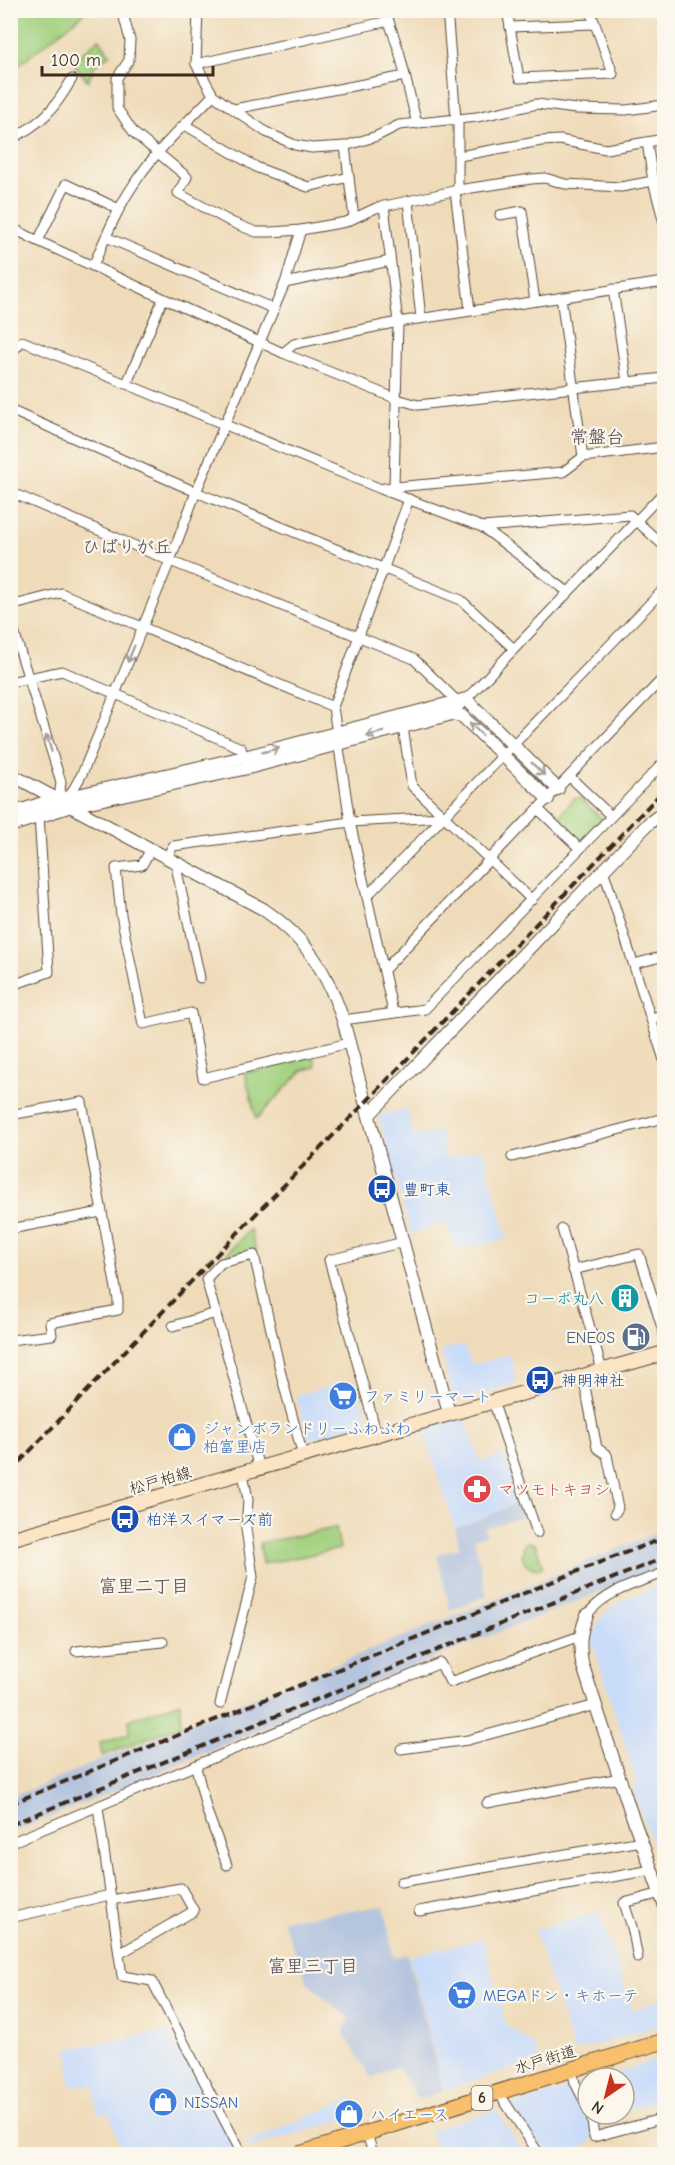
<svg xmlns="http://www.w3.org/2000/svg" width="675" height="2165" font-family="'Comic Neue','Klee One',sans-serif">
	<style>
		.built { fill: #c9dcf9 }
		.industrial { fill: #b6c5de }
		.green { fill: #a1d07e; stroke: #6e7d4e; stroke-width: 1.5 }
		.lines { fill: none; stroke-linecap: round; stroke-linejoin: round }
		.minor-casing { stroke: #564535; stroke-width: 11 }
		.tertiary-casing { stroke: #564535; stroke-width: 14 }
		.secondary-casing { stroke: #564535; stroke-width: 16 }
		.trunk-casing { stroke: #564535; stroke-width: 17 }
		.minor { stroke: #fff; stroke-width: 9 }
		.tertiary { stroke: #fff; stroke-width: 12 }
		.secondary { stroke: #fce5c4; stroke-width: 14 }
		.trunk { stroke: #f8bf6c; stroke-width: 15 }
		.rail { stroke: #3b2a1e; stroke-width: 4; stroke-dasharray: 9 4.5; stroke-linecap: butt }
		.oneway { stroke: #a79f9a }
		.labels { text-anchor: middle; stroke-width: 4.5; stroke-linejoin: round; paint-order: stroke }
		.shield { fill: #fbf7ec; stroke: #75685c; stroke-width: 1.5 }
		.shield-label { font-size: 15px; font-weight: bold; fill: #3b2a1e }
		.transit-label { font-size: 16px; fill: #164399; stroke: #fbf7ec; text-anchor: start }
		.culture-label { font-size: 16px; fill: #0d838f; stroke: #fbf7ec; text-anchor: end }
		.service-label { font-size: 16px; fill: #4e5e75; stroke: #fbf7ec; text-anchor: end }
		.shop-label { font-size: 16px; fill: #366cbe; stroke: #fbf7ec; text-anchor: start }
		.street-label { font-size: 16px; fill: #3b2a1e; stroke: #fbf7ec }
		.health-label { font-size: 16px; fill: #be3a42; stroke: #fbf7ec; text-anchor: start }
		.neighbourhood-label { font-size: 18px; font-weight: bold; fill: #6b5c64; stroke: #fbf7ec }
	</style>
	<rect width="100%" height="100%" fill="#fbf7ec"/>
	<filter id="ink" filterUnits="userSpaceOnUse"><feTurbulence type="fractalNoise" baseFrequency=".0167" numOctaves="2"/><feDisplacementMap in="SourceGraphic" scale="12" xChannelSelector="R" yChannelSelector="G"/><feConvolveMatrix kernelMatrix="1 2 1 2 8 2 1 2 1" color-interpolation-filters="sRGB"/></filter>
	<filter id="wash" filterUnits="userSpaceOnUse"><feTurbulence type="fractalNoise" baseFrequency=".008" numOctaves="4" result="noise"/><feDisplacementMap in="SourceGraphic" scale="24" xChannelSelector="R" yChannelSelector="G"/><feGaussianBlur stdDeviation="1.35" result="paint"/><feColorMatrix in="noise" values="0 0 0 0 0 0 0 0 0 0 0 0 0 0 0 0 0 1.4 0 .05"/><feComposite in="paint" operator="in"/></filter>
	<g filter="url(#wash)">
		<rect width="100%" height="100%" fill="#efdbb9"/>
		<g class="built">
			<path d="M407,1110L414,1136L439,1131L447,1159L482,1149L508,1239L456,1249L446,1223L411,1234L378,1115Z"/>
			<path d="M464,1345L472,1365L511,1355L516,1383L462,1399L452,1392L441,1351Z"/>
			<path d="M356,1380L368,1424L308,1440L296,1395Z"/>
			<path d="M464,1416L480,1462L504,1454L520,1501L485,1518L455,1528L422,1427Z"/>
			<path d="M664,1583V1876L634,1792L635,1776L592,1640L599,1622L606,1612L620,1601Z"/>
			<path d="M599,1912L633,2011L663,1998L664,2024L574,2052L534,1930Z"/>
			<path d="M483,1939L506,2025L535,2046L539,2060L444,2090L409,1956Z"/>
			<path d="M169,2031L239,2154H123L109,2113H97L95,2084L71,2086L68,2049Z"/>
			<path d="M664,2058V2099L624,2111V2078H601Z"/>
			<path d="M573,2087L589,2119L593,2141L569,2154H544L512,2105Z"/>
			<path d="M352,2098L363,2114L247,2148L245,2143Z"/>
			<path d="M496,2110L524,2154H506L505,2153L497,2154H439L430,2130Z"/>
		</g>
		<g class="industrial">
			<path d="M520,1501L526,1516L484,1528L486,1535L474,1539L487,1596L450,1610L437,1554L460,1548L455,1528L485,1518Z"/>
			<path d="M664,1530V1566L297,1713L114,1791L11,1832V1797Z"/>
			<path d="M384,1906L394,1958L407,1954L443,2091L418,2099L397,2066L371,2078L343,2032L350,2019L308,1984L282,1920Z"/>
		</g>
		<g class="green">
			<path d="M11,10H87V11L11,71Z"/>
			<path d="M99,39L110,54L93,67V70L88,81L72,62Z"/>
			<path d="M580,798L603,820L582,842L559,820V816L574,799Z"/>
			<path d="M310,1057L315,1059L316,1067L303,1070L256,1119L245,1073Z"/>
			<path d="M250,1229L256,1250L220,1261Z"/>
			<path d="M336,1528L340,1549L262,1564L260,1543Z"/>
			<path d="M529,1542L536,1545L543,1567L536,1569L526,1565L522,1555L524,1544Z"/>
			<path d="M180,1702L181,1725L102,1756L100,1743L129,1734V1720Z"/>
		</g>
	</g>
	<g filter="url(#ink)">
		<g class="lines">
			<g class="minor-casing">
				<g id="minor">
					<path d="M122,10L130,40L129,60L117,78V108L134,133L187,177L178,193L231,222L256,232H271L301,230L346,222L376,208L458,190L531,179L545,178L565,184L621,187L664,179"/>
					<path d="M198,10L196,64L213,95L266,132L295,145L312,148L345,146L377,136L399,125L477,117L537,104L576,109L626,110L664,105"/>
					<path d="M385,10L399,51L417,124"/>
					<path d="M447,10L456,119"/>
					<path d="M507,10L519,78L613,74L590,10"/>
					<path d="M510,27L594,24"/>
					<path d="M196,64L389,21"/>
					<path d="M234,109L405,76"/>
					<path d="M458,119V190"/>
					<path d="M185,125L258,168L308,187L349,177"/>
					<path d="M10,140C43,122 54,110 72,79"/>
					<path d="M647,142L653,181L664,223"/>
					<path d="M345,146L354,218"/>
					<path d="M459,156L541,141L560,140L606,149L664,139"/>
					<path d="M455,191L470,310"/>
					<path d="M408,201L421,318"/>
					<path d="M384,206L398,322L394,487"/>
					<path d="M500,215L522,211L535,301"/>
					<path d="M10,227L38,241L66,184L119,209"/>
					<path d="M106,237L274,309"/>
					<path d="M38,241L283,353L397,399L418,405L664,378"/>
					<path d="M93,266C105,239 117,209 134,184C155,151 186,124 213,95"/>
					<path d="M285,283L390,261"/>
					<path d="M613,289L627,382"/>
					<path d="M561,297L583,457"/>
					<path d="M283,353L294,344L398,322L664,282"/>
					<path d="M10,354L22,341L381,489L482,527L568,592"/>
					<path d="M127,383L163,299"/>
					<path d="M10,410L196,492L461,600L514,649"/>
					<path d="M384,488L563,472L583,457L664,447"/>
					<path d="M10,492L170,561L414,659L457,701"/>
					<path d="M482,527L630,515L664,546"/>
					<path d="M10,606L61,593L333,707"/>
					<path d="M10,619L61,782L59,799"/>
					<path d="M10,682L62,671L241,748L245,760"/>
					<path d="M452,714L664,492"/>
					<path d="M402,721L412,786L532,900"/>
					<path d="M570,777L611,816"/>
					<path d="M69,797L82,774L170,561L196,492L285,283L301,230"/>
					<path d="M538,809L580,849"/>
					<path d="M151,849L142,865L116,868L121,915L143,1024L191,1013L203,1078L349,1043"/>
					<path d="M167,857L173,846L350,822L444,817"/>
					<path d="M180,864L177,871L200,978"/>
					<path d="M604,872L664,1060"/>
					<path d="M367,896L664,589"/>
					<path d="M634,964L664,956"/>
					<path d="M384,970L664,677"/>
					<path d="M10,986L49,972L39,816"/>
					<path d="M393,1012L350,822L333,707L409,499"/>
					<path d="M652,1018L664,1014"/>
					<path d="M343,1020L425,1009L664,762"/>
					<path d="M10,1115L82,1102L118,1300V1310L50,1323L52,1335L10,1340"/>
					<path d="M512,1157L664,1118"/>
					<path d="M10,1229L101,1212"/>
					<path d="M562,1229L602,1370"/>
					<path d="M573,1270L639,1254L664,1334"/>
					<path d="M173,1326L216,1313"/>
					<path d="M583,1376L597,1448L607,1455L618,1508L615,1513"/>
					<path d="M493,1401L537,1533"/>
					<path d="M377,1435L329,1260L404,1242"/>
					<path d="M259,1468L206,1279L221,1263L254,1255L282,1378L303,1456"/>
					<path d="M587,1615C605,1591 637,1583 664,1573"/>
					<path d="M76,1651L163,1642"/>
					<path d="M220,1704L253,1577L246,1529L248,1500L243,1473"/>
					<path d="M401,1749L468,1740L596,1705"/>
					<path d="M196,1767L207,1811L227,1865"/>
					<path d="M487,1803L620,1778"/>
					<path d="M98,1807L122,1976L152,1981L242,2154"/>
					<path d="M10,1843L440,1663L450,1682L580,1636"/>
					<path d="M401,1882L642,1841"/>
					<path d="M111,1900L181,1888L194,1911L119,1954"/>
					<path d="M419,1911L652,1870"/>
					<path d="M10,1918L110,1895"/>
					<path d="M638,1958L632,1927L624,1903L661,1893"/>
					<path d="M572,2070L575,2083L588,2108"/>
					<path d="M499,2093L539,2154"/>
					<path d="M591,2114L594,2137L664,2118"/>
					<path d="M367,2133L373,2154"/>
				</g>
			</g>
			<g class="tertiary-casing">
				<g id="tertiary">
					<path d="M10,774L263,909C307,939 326,970 343,1020L449,1413"/>
					<path d="M10,814L43,803L244,757L466,699L558,789"/>
					<path d="M10,826L71,806L248,768L452,714L462,716L548,799"/>
					<path d="M369,1115L649,823L664,812"/>
					<path d="M587,1615C580,1632 579,1645 582,1663L630,1810L664,1904"/>
				</g>
			</g>
			<g class="secondary-casing">
				<path id="secondary" d="M10,1539L664,1353"/>
			</g>
			<g class="trunk-casing">
				<path id="trunk" d="M299,2154L664,2041"/>
			</g>
			<use href="#minor" class="minor"/>
			<use href="#tertiary" class="tertiary"/>
			<use href="#secondary" class="secondary"/>
			<use href="#trunk" class="trunk"/>
			<g class="rail">
				<path d="M10,1472L248,1222L366,1102L664,790"/>
				<path d="M10,1804L588,1567L664,1538"/>
				<path d="M10,1825L596,1585L664,1558"/>
			</g>
		</g>
		<defs><path id="oneway-shaft" d="M-6 0H5M1.5-3L5.5 0L1.5 3" fill="none" stroke-width="1.6" stroke-linecap="round" stroke-linejoin="round" transform="scale(1.5)"/></defs>
		<g class="oneway">
			<use href="#oneway-shaft" transform="translate(131 654) rotate(112)"/>
			<use href="#oneway-shaft" transform="translate(476 729) rotate(-136)"/>
			<use href="#oneway-shaft" transform="translate(375 734) rotate(165)"/>
			<use href="#oneway-shaft" transform="translate(49 743) rotate(-107)"/>
			<use href="#oneway-shaft" transform="translate(271 750) rotate(-15)"/>
			<use href="#oneway-shaft" transform="translate(538 769) rotate(44)"/>
		</g>
	</g>
	<defs>
		<g id="bus-disc" transform="scale(1.5)"><circle r="9.5" fill="#1a4fb4" stroke="#fbf7ec"/><path d="M-5-6H5V4H4V6H2V4H-2V6H-4V4H-5ZM-3.5-4V0h7V-4ZM-3.5 1.2v1.5H-2V1.2ZM2 1.2v1.5H3.5V1.2Z" fill="#fff"/></g>
		<g id="building-disc" transform="scale(1.5)"><circle r="9.5" fill="#0f9aa8" stroke="#fbf7ec"/><path d="M-4-6H4V6H1V3H-1V6H-4ZM-2.5-4.3h1.7v1.8h-1.7ZM.8-4.3h1.7v1.8H.8ZM-2.5-1h1.7V.8h-1.7ZM.8-1h1.7V.8H.8Z" fill="#fff"/></g>
		<g id="fuel-disc" transform="scale(1.5)"><circle r="9.5" fill="#5c6f8a" stroke="#fbf7ec"/><path d="M-5.5-6h7V0h2V4h1.3V-2.5L3-4.5l.8-.8L6-3V5H2.5V1h-1V6h-7ZM-4.2-4.7v3.2H.2V-4.7Z" fill="#fff"/></g>
		<g id="supermarket-disc" transform="scale(1.5)"><circle r="9.5" fill="#3f7fe0" stroke="#fbf7ec"/><path d="M-6-5.5h2.5l.6 2H6L4.5 2H-2.5L-4.4-4H-6ZM-1.5 3.2a1.3 1.3 0 1 0 .1 0ZM3 3.2a1.3 1.3 0 1 0 .1 0Z" fill="#fff"/></g>
		<g id="shop-disc" transform="scale(1.5)"><circle r="9.5" fill="#3f7fe0" stroke="#fbf7ec"/><path d="M-5-2.5h2.3a2.7 3.5 0 0 1 5.4 0H5L5.5 6h-11ZM-1.5-2.5h3a1.5 2.3 0 0 0-3 0Z" fill="#fff"/></g>
		<g id="pharmacy-disc" transform="scale(1.5)"><circle r="9.5" fill="#e0444e" stroke="#fbf7ec"/><path d="M-2-6h4v4h4v4h-4v4h-4v-4h-4v-4h4Z" fill="#fff"/></g>
	</defs>
	<g fill-rule="evenodd">
		<use href="#bus-disc" x="382" y="1189"/>
		<use href="#building-disc" x="625" y="1298"/>
		<use href="#fuel-disc" x="636" y="1337"/>
		<use href="#bus-disc" x="540" y="1380"/>
		<use href="#supermarket-disc" x="343" y="1396"/>
		<use href="#shop-disc" x="182" y="1437"/>
		<use href="#pharmacy-disc" x="477" y="1489"/>
		<use href="#bus-disc" x="125" y="1519"/>
		<use href="#supermarket-disc" x="462" y="1995"/>
		<use href="#shop-disc" x="163" y="2102"/>
		<use href="#shop-disc" x="349" y="2114"/>
	</g>
	<g class="labels">
		<rect class="shield" x="471.5" y="2086" width="21" height="24" rx="4.5"/>
		<g class="shield-label">
			<text x="482" y="2103">6</text>
		</g>
		<g class="transit-label">
			<text x="403" y="1195">豊町東</text>
			<text x="561" y="1386">神明神社</text>
			<text x="146" y="1525">柏洋スイマーズ前</text>
		</g>
		<g class="culture-label">
			<text x="604" y="1304">コーポ丸八</text>
		</g>
		<g class="service-label">
			<text x="615" y="1343">ENEOS</text>
		</g>
		<g class="shop-label">
			<text x="364" y="1402">ファミリーマート</text>
			<text x="203" y="1434">ジャンボランドリーふわふわ<tspan x="203" dy="18">柏富里店</tspan></text>
			<text x="483" y="2001">MEGAドン・キホーテ</text>
			<text x="184" y="2108">NISSAN</text>
			<text x="370" y="2120">ハイエース</text>
		</g>
		<g class="street-label">
			<text transform="translate(160 1480) rotate(-16)" y="6">松戸柏線</text>
			<text transform="translate(545 2059) rotate(-17)" y="6">水戸街道</text>
		</g>
		<g class="health-label">
			<text x="498" y="1495">マツモトキヨシ</text>
		</g>
		<g class="neighbourhood-label">
			<text x="597" y="443">常盤台</text>
			<text x="127" y="553">ひばりが丘</text>
			<text x="144" y="1592">富里二丁目</text>
			<text x="313" y="1972">富里三丁目</text>
		</g>
	</g>
	<rect width="675" height="2165" fill="none" stroke="#fbf7ec" stroke-width="36"/>
	<g transform="translate(606 2096) rotate(215)"><circle r="28" fill="#fbf7ec" stroke="#aea59a" stroke-width="1.5"/>
	<path d="M0-4.5L10 22L0 15L-10 22Z" fill="#c8321e"/>
	<text y="-9" font-size="16" font-weight="bold" text-anchor="middle" fill="#3b2a1e">N</text>
	</g>
	<path d="M42 66v9h171v-9" fill="none" stroke="#3b2a1e" stroke-width="3"/>
	<text x="51" y="66" font-size="18" fill="#3b2a1e" stroke="#fbf7ec" stroke-width="4.5" paint-order="stroke">100 m</text>
</svg>
